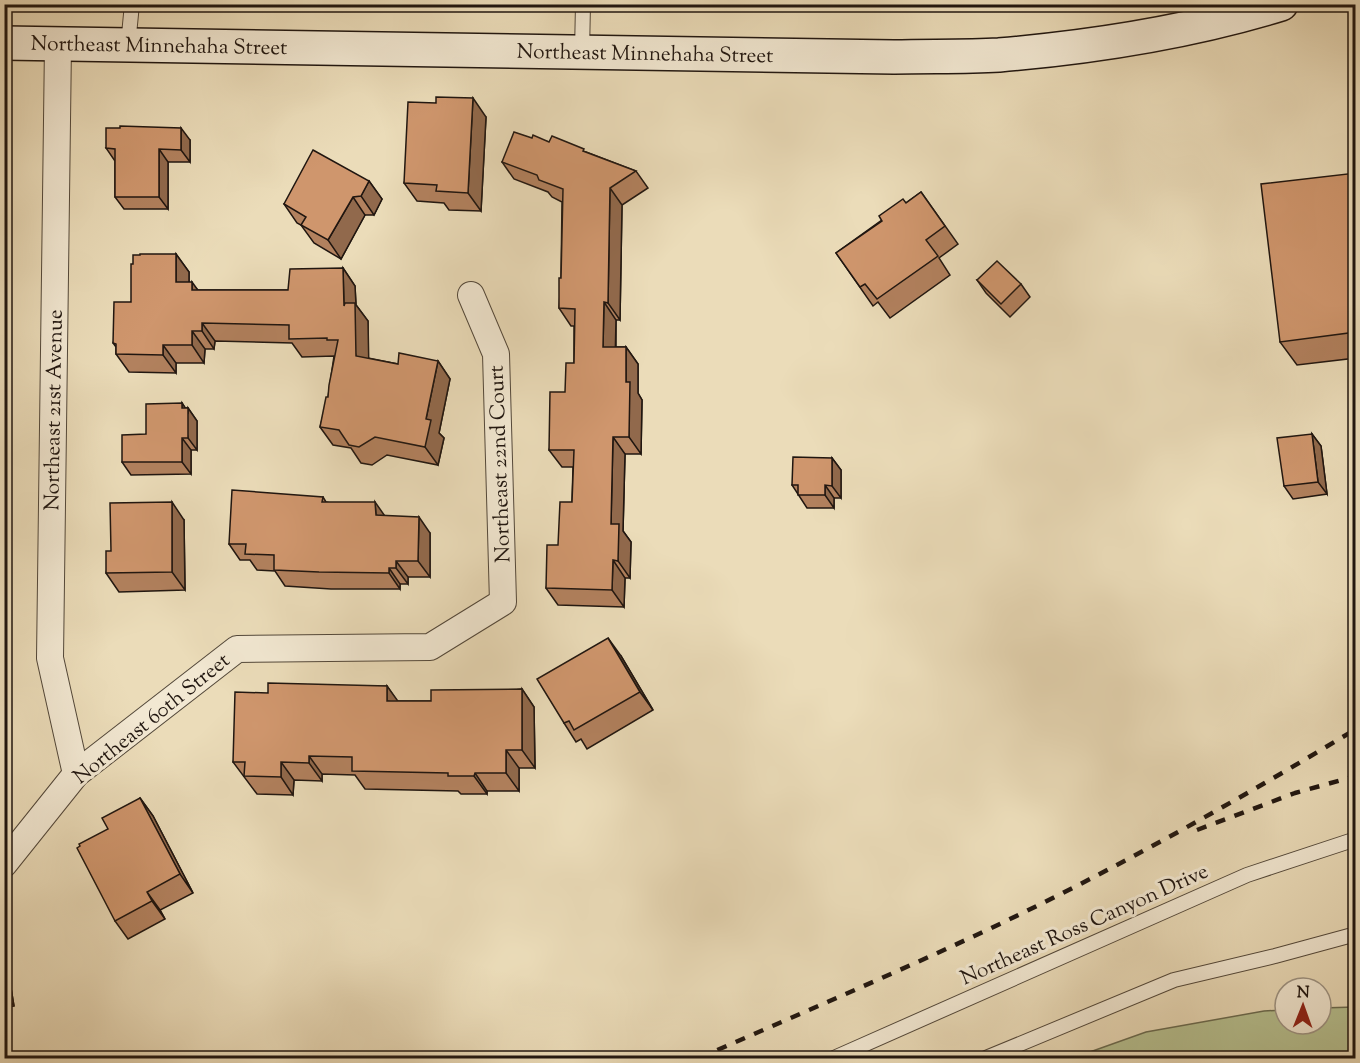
<svg xmlns="http://www.w3.org/2000/svg" width="1360" height="1063" font-family="'Sorts Mill Goudy',serif">
	<style>
		.green { fill: #b6c090; stroke: #6b6b50; stroke-width: 1.5 }
		.lines { fill: none; stroke-linecap: round; stroke-linejoin: round }
		.lane-casing { stroke: #53483a; stroke-width: 16 }
		.street-casing { stroke: #53483a; stroke-width: 28 }
		.secondary-casing { stroke: #201610; stroke-width: 36 }
		.lane { stroke: #f2e8d2; stroke-width: 14 }
		.street { stroke: #f2e8d2; stroke-width: 26 }
		.secondary { stroke: #f2e8d2; stroke-width: 33 }
		.rail { stroke: #201610; stroke-width: 4.5; stroke-dasharray: 10 10; stroke-linecap: butt }
		.wall { fill: #b2815e; stroke: #201610; stroke-width: 1.5 }
		.shaded-wall { fill: #91694c; stroke: #201610; stroke-width: 1.5 }
		.building { fill: #cf966d; stroke: #201610; stroke-width: 1.5 }
		.labels { text-anchor: middle; stroke-width: 6; stroke-linejoin: round; paint-order: stroke }
		.street-label { font-size: 21px; fill: #201610; stroke: #f2e8d2 }
	</style>
	<rect width="100%" height="100%" fill="#ebdcb9"/>
	<filter id="stains"><feTurbulence type="fractalNoise" baseFrequency=".00333" numOctaves="4"/><feColorMatrix values="0 0 0 0 .2 0 0 0 0 .09 0 0 0 0 .02 0 0 0 .5 -.17"/></filter>
	<radialGradient id="worn" r=".72"><stop offset=".6" stop-color="#630" stop-opacity="0"/><stop offset="1" stop-color="#630" stop-opacity=".3"/></radialGradient>
	<path class="green" d="M1355,1007V1058H1073L1146,1032L1264,1011L1285,1010V1024H1321V1008Z"/>
	<g class="lines">
		<g class="lane-casing">
			<g id="lane">
				<path d="M128,45L132,4"/>
				<path d="M582,52L583,4"/>
				<path d="M834,1058L1247,875L1356,839"/>
				<path d="M986,1058L1174,980L1275,956L1356,934"/>
			</g>
		</g>
		<g class="street-casing">
			<g id="street">
				<path d="M58,44L50,658L76,774"/>
				<path d="M4,864L76,774L237,649L430,647L503,602L496,354L471,295"/>
			</g>
		</g>
		<g class="secondary-casing">
			<path id="secondary" d="M4,43L894,57C929,56 964,57 999,55C1093,47 1190,32 1281,4"/>
		</g>
		<use href="#lane" class="lane"/>
		<use href="#street" class="street"/>
		<use href="#secondary" class="secondary"/>
		<g class="rail">
			<path d="M1197,830L1295,793L1356,776"/>
			<path d="M699,1058C795,1016 891,975 985,931C1112,871 1235,802 1356,729"/>
		</g>
	</g>
	<g class="wall">
		<path d="M436,103L486,117L481,211L449,210L444,203L417,201L404,183Z"/>
		<path d="M532,138L549,142L586,152L636,171L648,188L622,205L620,320H616V347H626L638,364V393L642,400L641,454H625L623,531L631,542L630,578H625L624,607L558,605L546,588L572,502L573,467H562L549,450L574,363V326H571L559,308L561,278L562,202L552,197L548,192L514,179L502,162Z"/>
		<path d="M190,140V162H168V209H124L115,197V161L106,148Z"/>
		<path d="M1356,173V358L1297,365L1280,342Z"/>
		<path d="M369,181L382,199L374,215H365L341,259L314,243L301,225L297,223L284,204Z"/>
		<path d="M921,192L958,244L939,258L950,275L890,318L878,302L873,306L836,253Z"/>
		<path d="M176,254L189,272V282L198,290H288L343,268L355,286L356,305L368,321V358L398,364L438,361L450,379L439,433L444,438L438,465L387,455L372,465L361,463L351,448L333,445L320,427L328,397L334,356L302,357L292,343L215,341L214,349H205L204,363H176V373L129,372L116,354V347L113,343L131,302Z"/>
		<path d="M977,280L1021,284L1030,297L1010,317L986,293Z"/>
		<path d="M182,403L185,408H188L197,421V450H191V474L131,475L122,462L146,434Z"/>
		<path d="M1312,434L1321,446L1327,494L1293,499L1284,486Z"/>
		<path d="M832,458L841,470V498H834V508H807L792,485Z"/>
		<path d="M323,497L326,502L385,516L430,533V577H408V584H400V589H331L285,586L275,571L257,570L250,560H240L229,544Z"/>
		<path d="M184,520L185,590L119,592L106,573L111,551Z"/>
		<path d="M621,656L653,710L587,749L581,739L576,742L564,723Z"/>
		<path d="M387,686L397,701H431L522,689L534,707L535,768H519V791H487V794H461L458,791L365,789L355,775L322,774V781L294,780L293,795L257,794L233,762L268,693Z"/>
		<path d="M140,798L153,816L193,893L160,910L165,919L128,939L115,921L108,829Z"/>
		<path d="M4,946L14,1006L4,1007Z"/>
	</g>
	<g class="shaded-wall">
		<path d="M473,98L486,117L481,211L468,193Z"/>
		<path d="M181,128L190,140V162L181,150Z"/>
		<path d="M159,149L168,162V209L159,197Z"/>
		<path d="M369,181L382,199L374,215L361,196Z"/>
		<path d="M610,188L622,205L620,320L608,303Z"/>
		<path d="M353,197L365,215L341,259L328,240Z"/>
		<path d="M176,254L189,272V300L176,282Z"/>
		<path d="M343,268L355,286L356,305L368,321L369,374L356,356L344,306Z"/>
		<path d="M192,282L205,300L192,290Z"/>
		<path d="M604,302L616,320L615,364L603,347Z"/>
		<path d="M202,323L215,341L214,349L202,331Z"/>
		<path d="M192,331L205,349L204,363L192,345Z"/>
		<path d="M163,345L176,363V373L163,355Z"/>
		<path d="M626,347L638,364V393L642,400L641,454L629,437L626,382Z"/>
		<path d="M438,361L450,379L439,433L444,438L438,465L425,447L426,419Z"/>
		<path d="M182,403L188,412V408L197,421V450L188,438L182,408Z"/>
		<path d="M1312,434L1321,446L1327,494L1318,482Z"/>
		<path d="M613,437L625,454L623,531L631,542L630,578L618,561L611,524Z"/>
		<path d="M182,438L191,450V474L182,462Z"/>
		<path d="M832,458L841,470V498L832,486Z"/>
		<path d="M825,485L834,498V508L825,495Z"/>
		<path d="M172,502L184,520L185,590L172,572Z"/>
		<path d="M375,502L387,519L376,515Z"/>
		<path d="M419,517L430,533V577L418,561Z"/>
		<path d="M613,560L625,578L624,607L612,590Z"/>
		<path d="M396,561L408,577V584L396,568Z"/>
		<path d="M389,568L400,584V589L389,573Z"/>
		<path d="M608,638L621,656L653,710L640,692Z"/>
		<path d="M387,686L400,704L387,701Z"/>
		<path d="M522,689L534,707L535,768L522,750Z"/>
		<path d="M506,750L519,768V791L506,773Z"/>
		<path d="M309,756L322,774V781L309,763Z"/>
		<path d="M281,762L294,780L293,795L281,777Z"/>
		<path d="M475,773L487,791V794L474,776Z"/>
		<path d="M140,798L153,816L193,893L180,874Z"/>
		<path d="M147,892L160,910L165,919L152,901Z"/>
		<path d="M4,946L14,1006L4,993Z"/>
	</g>
	<g class="building">
		<path d="M436,97L473,98L468,193L436,191L437,185L404,183L408,102L436,103Z"/>
		<path d="M120,126L181,128V150L159,149V197H115V149L106,148V128H120Z"/>
		<path d="M514,132L532,138L533,135L549,142L552,136L584,149L583,151L636,171L610,188L608,303L604,302L603,347H626V382H630L629,437H613L611,524H619L618,561L613,560L612,590L546,588L547,545H558L560,502H572L574,450H549L550,392H565L566,363H574L575,309L559,308V278H561L563,189L539,180L537,175L502,162Z"/>
		<path d="M313,150L369,181L361,196L353,197L328,240L301,225L306,217L284,204Z"/>
		<path d="M1356,173V332L1280,342L1261,184Z"/>
		<path d="M921,192L945,226L926,240L938,256L877,299L865,284L860,287L836,253L882,221L879,216L903,199L906,203Z"/>
		<path d="M140,254H176V282H192V290H288L290,269L343,268L344,306L345,303H355L356,356L398,364L399,353L438,361L426,419L431,420L425,447L375,437L359,447L349,445L339,430L320,427L326,397H328L329,385L338,340H327V338L289,339V325L202,323V331H192V345H163V355L116,354V344L113,343L114,302H131V264H133V255H140Z"/>
		<path d="M997,261L1021,284L1001,304L977,280Z"/>
		<path d="M182,403V408H188V438H182V462H122V435L146,434V404Z"/>
		<path d="M1312,434L1318,482L1284,486L1277,438Z"/>
		<path d="M793,457L832,458V486L825,485V495H798V485H792Z"/>
		<path d="M232,490L323,497L322,502H375L376,515L419,517L418,561H396V568H389V573L319,572L274,570V555L245,554L246,544H229Z"/>
		<path d="M172,502V572L106,573V551H111L110,503Z"/>
		<path d="M608,638L640,692L574,730L569,721L564,723L537,679Z"/>
		<path d="M268,683L387,686V701H431V690L522,689V750H506V773H475L474,776H448V773L352,771V757L309,756V763L281,762V777L244,776L245,762H233L235,692L268,693Z"/>
		<path d="M140,798L180,874L147,892L152,901L115,921L77,848L80,846L79,844L108,829L102,818Z"/>
	</g>
	<g class="labels">
		<g class="street-label">
			<text transform="translate(159 45) rotate(1)" y="7">Northeast Minnehaha Street</text>
			<text transform="translate(645 53) rotate(1)" y="7">Northeast Minnehaha Street</text>
			<text transform="translate(53 410) rotate(-89)" y="7">Northeast 21st Avenue</text>
			<text transform="translate(499 464) rotate(-92)" y="7">Northeast 22nd Court</text>
			<text transform="translate(151 718) rotate(-39)" y="7">Northeast 60th Street</text>
			<text transform="translate(1084 924) rotate(-24)" y="7">Northeast Ross Canyon Drive</text>
		</g>
	</g>
	<rect width="1360" height="1063" fill="none" stroke="#ebdcb9" stroke-width="24"/>
	<rect x="6" y="6" width="1348" height="1051" fill="none" stroke="#201610" stroke-width="3"/>
	<rect x="12" y="12" width="1336" height="1039" fill="none" stroke="#201610" stroke-width="1.5"/>
	<g transform="translate(1303 1006) rotate(1)"><circle r="28" fill="#f2e8d2" stroke="#9e9484" stroke-width="1.5"/>
	<path d="M0-4.5L10 22L0 15L-10 22Z" fill="#8f2418"/>
	<text y="-9" font-size="16" font-weight="bold" text-anchor="middle" fill="#201610">N</text>
	</g>
	<rect width="100%" height="100%" filter="url(#stains)"/>
	<rect width="100%" height="100%" fill="url(#worn)"/>
</svg>
